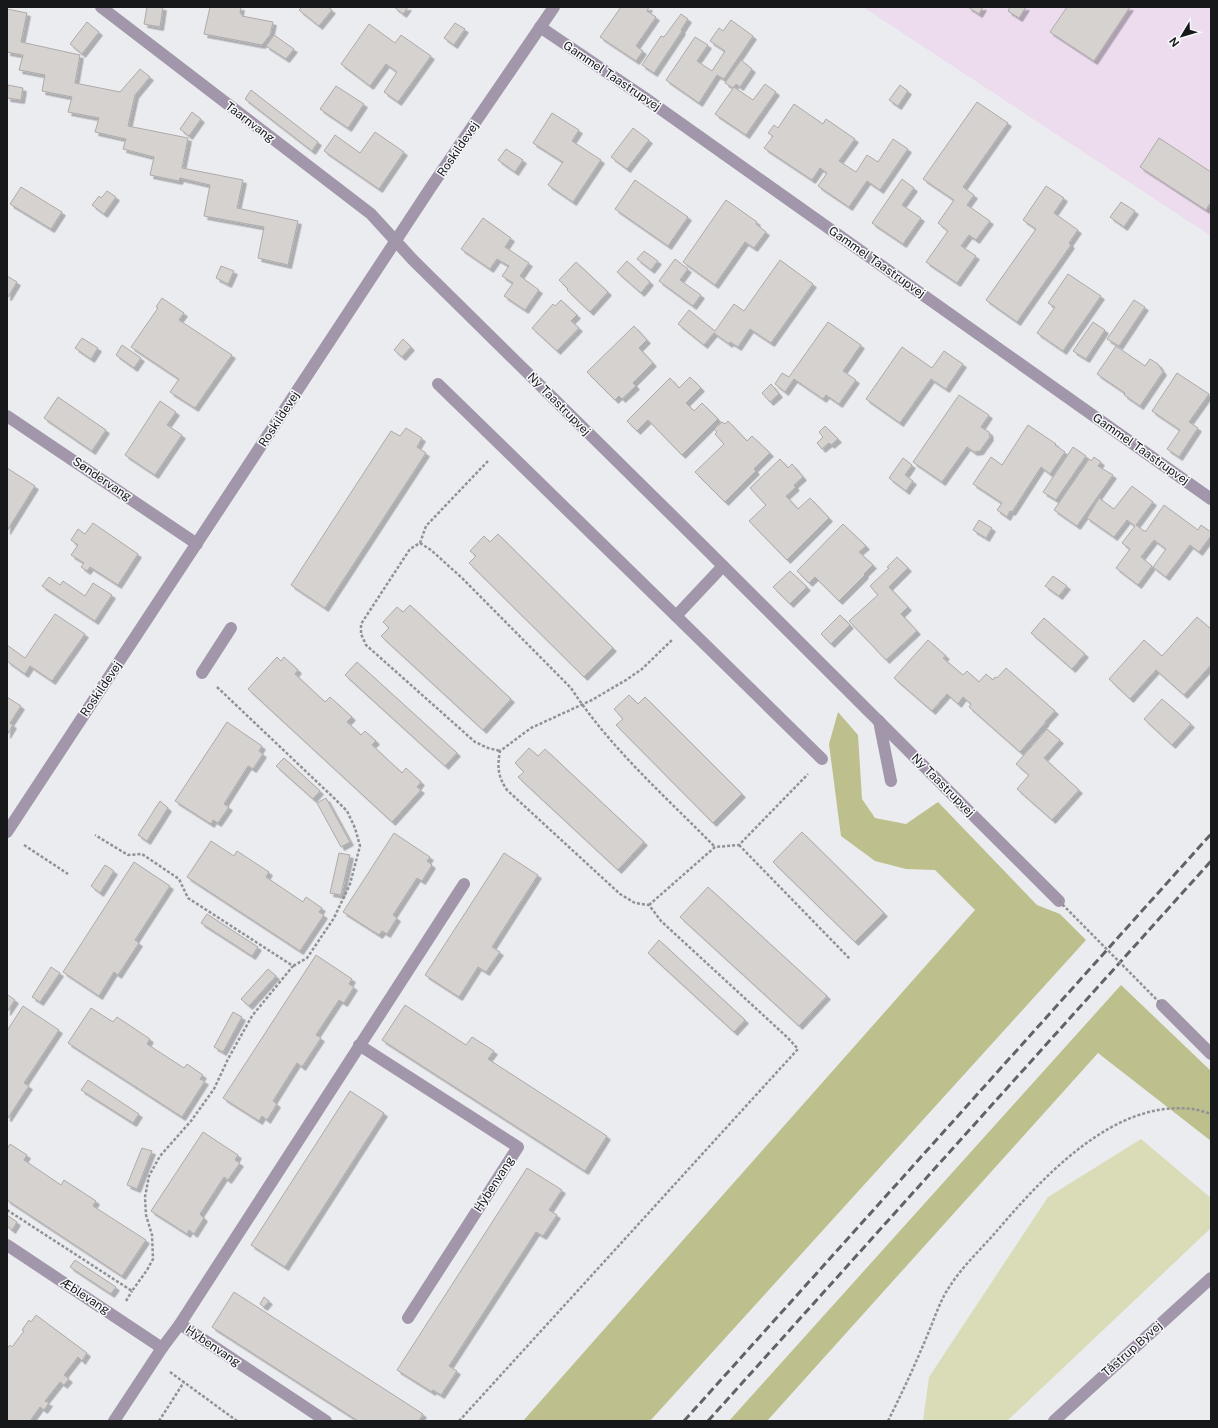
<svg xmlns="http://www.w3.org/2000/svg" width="1218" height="1428" font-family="'Public Sans',sans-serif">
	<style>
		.industrial { fill: #ecdcee }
		.green { fill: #dadcb7 }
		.forest { fill: #bdbf8d }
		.building { fill: #d6d2d0; stroke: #aeaaa9; filter: url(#shadow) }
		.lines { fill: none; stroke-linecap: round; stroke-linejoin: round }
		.path { stroke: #919295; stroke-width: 2.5; stroke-dasharray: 3 2; stroke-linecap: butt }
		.minor { stroke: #a297aa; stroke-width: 12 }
		.rail { stroke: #616264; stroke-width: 3; stroke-dasharray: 8 4; stroke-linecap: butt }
		.path-bridge { stroke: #919295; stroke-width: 2.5; stroke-dasharray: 3 2; stroke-linecap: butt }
		.labels { text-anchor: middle; stroke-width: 3; stroke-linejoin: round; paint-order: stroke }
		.street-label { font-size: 12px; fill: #171819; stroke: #f8f9fd }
	</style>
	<defs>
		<filter id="shadow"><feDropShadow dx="3.5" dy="3.5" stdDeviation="0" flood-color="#0004"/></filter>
	</defs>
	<rect width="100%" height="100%" fill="#ebecf0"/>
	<path class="industrial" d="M863,7H1211V236Z"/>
	<path class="green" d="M1141,1139L1211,1198V1228L1007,1421H923L929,1377L1048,1197Z"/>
	<g class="forest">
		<path d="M838,712L858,735L862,799L875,818L906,824L938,802L1037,905L1060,914L1086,940L650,1421H523L975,910L935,870L906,869L875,861L841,836L829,744Z"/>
		<path d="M1121,985L1211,1071V1141L1098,1053L767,1421H729Z"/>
	</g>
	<g class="building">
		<path d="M147,7H163L160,27L144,24Z"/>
		<path d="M210,7H241L240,13L242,14V16L273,22L270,35L262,45L204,34Z"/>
		<path d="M302,7H328L332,10L319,26L299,10Z"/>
		<path d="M394,7H408L403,14Z"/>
		<path d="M621,7H649L647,11L656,17L636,46L643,51L636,61L600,37Z"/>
		<path d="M968,7H983L979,14Z"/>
		<path d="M1010,7H1026L1019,18L1008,11Z"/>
		<path d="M1067,7H1130L1094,61L1050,32Z"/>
		<path d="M7,9L27,13L21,42L80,55L75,83L120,92L140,69L150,77L135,95L128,126L188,138L182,168L243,180L237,208L298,221L288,265L258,258L264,227L204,216L210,185L180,178L179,181L150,175L154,157L123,149L126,139L95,132L99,118L68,112L72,97L42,91L45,75L19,70L23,55L7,52Z"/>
		<path d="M681,14L688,19L681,30L682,31L654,73L642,65L661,36L664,37Z"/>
		<path d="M731,20L753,36L724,79L717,75L699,103L666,80L695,37L708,45L697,61L712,71L725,51L710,41L719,28L723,31Z"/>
		<path d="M87,22L99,32L82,54L70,44Z"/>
		<path d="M455,23L465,29L454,45L444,38Z"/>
		<path d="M369,24L395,43L401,35L431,56L398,102L384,92L397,72L386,64L370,86L341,64Z"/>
		<path d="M274,35L294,49L286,59L266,46Z"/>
		<path d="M741,60L752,69L740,87L736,84L733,88L725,83Z"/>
		<path d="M765,84L776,92L746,135L715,114L734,87L753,100Z"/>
		<path d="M8,85L23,88L21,100L7,98Z"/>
		<path d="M900,85L908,91L898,106L889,100Z"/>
		<path d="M336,86L364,104L348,128L320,109Z"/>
		<path d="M251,90L318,142L312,151L245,99Z"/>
		<path d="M977,102L1008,123L963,187L974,195L967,205L990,221L976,240L969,235L961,246L976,256L957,283L926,262L948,231L938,223L954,200L923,179Z"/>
		<path d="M794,104L823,124L826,119L855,139L839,161L856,172L867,155L878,162L893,139L908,149L880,190L867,181L849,207L818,186L827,173L820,168L812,180L764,148L773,136L768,133L774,125L778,128Z"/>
		<path d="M192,112L201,119L189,136L180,129Z"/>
		<path d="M552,113L579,130L572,141L601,160L573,202L548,185L563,162L533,143Z"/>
		<path d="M633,128L649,140L627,169L611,157Z"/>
		<path d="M375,132L404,152L379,189L324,151L335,135L360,153Z"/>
		<path d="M1159,138L1211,172V202L1206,210L1140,167Z"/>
		<path d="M506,149L523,160L515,172L498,160Z"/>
		<path d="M902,179L914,188L902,205L921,218L903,244L872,223Z"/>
		<path d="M635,180L688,217L668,246L615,209Z"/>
		<path d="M1046,186L1064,198L1054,213L1078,230L1069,243L1071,245L1017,322L986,300L1036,229L1023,220Z"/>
		<path d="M21,187L62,212L51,229L10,204Z"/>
		<path d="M107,191L116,197L104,214L92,205L99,196L101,198Z"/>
		<path d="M726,200L757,222L756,224L766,232L754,248L745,242L715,285L683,262Z"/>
		<path d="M1121,202L1135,211L1124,227L1110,217Z"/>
		<path d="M483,218L511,238L505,247L529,263L520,276L539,290L525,310L504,296L513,283L502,276L509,266L497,259L490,269L461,249Z"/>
		<path d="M644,251L658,261L651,270L637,259Z"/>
		<path d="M675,259L688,269L680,280L701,295L693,306L659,281Z"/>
		<path d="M780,260L813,284L771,343L750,329L738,347L730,342L729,344L714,333L704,345L678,324L689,310L715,331L734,304L744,311Z"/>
		<path d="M627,261L650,282L641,293L617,272Z"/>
		<path d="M576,262L608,292L590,312L567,290L568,289L559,280Z"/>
		<path d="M221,266L234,271L228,284L216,278Z"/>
		<path d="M1068,274L1101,296L1063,351L1037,333L1055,307L1048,303Z"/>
		<path d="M7,276L17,282L8,297H7Z"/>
		<path d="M162,298L184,313L179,320L232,355L195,408L170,392L179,379L131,347L158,308L156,307Z"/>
		<path d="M561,300L577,315L571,321L579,328L557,351L532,328L553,304L555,306Z"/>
		<path d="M1134,300L1145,307L1119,346L1107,339Z"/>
		<path d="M828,322L861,345L843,371L856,380L839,404L826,395L823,399L794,379L785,392L775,384L782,373L789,377Z"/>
		<path d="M1093,322L1105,330L1086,359L1073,351Z"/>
		<path d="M634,326L647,340L639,348L653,363L633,383L636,386L622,399L619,396L615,400L587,372Z"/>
		<path d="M82,338L98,348L91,359L75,348Z"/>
		<path d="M403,339L411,347L402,357L394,350Z"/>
		<path d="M122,345L141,358L134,368L116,355Z"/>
		<path d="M1116,346L1145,366L1150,359L1158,364L1163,372L1140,406L1124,395L1125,393L1097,374Z"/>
		<path d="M902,347L932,368L944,351L963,364L946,389L931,379L900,423L866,399Z"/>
		<path d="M1177,373L1209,394L1189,422L1198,428L1179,457L1167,449L1180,430L1152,411Z"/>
		<path d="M690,377L701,388L686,403L694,411L702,403L718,419L682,455L648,420L637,431L627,421L670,378L679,388Z"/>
		<path d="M771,384L779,394L770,402L762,393Z"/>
		<path d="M959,395L989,415L981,427L989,432L990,437L980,451L974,452L967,447L942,482L913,462Z"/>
		<path d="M58,397L106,430L92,451L44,418Z"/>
		<path d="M160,401L176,412L167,425L182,435L155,475L125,455Z"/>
		<path d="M728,421L747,441L752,436L770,453L754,469L756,471L725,502L695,472L724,444L715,434L717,432L714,429L722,422L725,424Z"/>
		<path d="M1028,425L1056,444L1055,445L1065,452L1050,474L1041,467L1012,512L1010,511L1007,517L997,510L1002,503L973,484L991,457L1002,465Z"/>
		<path d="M825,426L838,439L831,445L829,443L822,449L817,443L823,437L819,432Z"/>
		<path d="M406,428L422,438L417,447L426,453L325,608L291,585L391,431L400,436Z"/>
		<path d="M1073,447L1086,456L1056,500L1043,492Z"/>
		<path d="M1094,457L1101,462L1098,466L1113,475L1077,526L1054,510L1089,459L1091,461Z"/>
		<path d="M903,458L912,465L905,475L913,481L906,491L889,478Z"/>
		<path d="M780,459L788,468L792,464L803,477L794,485L796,487L786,496L798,509L810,498L829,518L787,560L749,521L766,505L750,488Z"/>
		<path d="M7,468L35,486L7,531Z"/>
		<path d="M1132,486L1153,502L1136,525L1144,531H1146L1164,505L1198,530L1201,525L1211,532V536L1199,552L1190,545L1166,577L1153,567L1166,549L1154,540L1141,557L1152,566L1138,585L1116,568L1130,549L1122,543L1135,526L1127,520L1114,537L1087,518L1099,498L1114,509Z"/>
		<path d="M979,520L992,528L986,538L973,530Z"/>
		<path d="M93,523L138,554L118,585L90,567L87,571L81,567L84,563L71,555L78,545L71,540L78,529L85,534Z"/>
		<path d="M843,524L866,546L859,552L873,565L864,574L865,575L839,601L815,577L809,583L797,571Z"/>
		<path d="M498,534L613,648L584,677L469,563L476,556L470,551L484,536L490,542Z"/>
		<path d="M897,557L908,568L889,587L908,607L901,614L917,631L886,660L849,621L878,595L870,586L889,568L887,567Z"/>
		<path d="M790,571L807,587L790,604L773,587Z"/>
		<path d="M1053,576L1067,586L1059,596L1045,586Z"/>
		<path d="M49,577L60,585L63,581L85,596L93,583L112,595L95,621L42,586Z"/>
		<path d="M410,605L511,699L483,730L381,636L389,628L383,622L397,607L403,612Z"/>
		<path d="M55,614L85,634L52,681L30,666L25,674L7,661V645L25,658Z"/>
		<path d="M840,615L850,625L831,644L821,634Z"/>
		<path d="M1197,617L1211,629V665L1184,695L1156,670L1130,699L1109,679L1144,640L1162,656Z"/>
		<path d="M1044,618L1085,654L1072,669L1031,633Z"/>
		<path d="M928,640L946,656L943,658L963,675L967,671L979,682L986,674L993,680L995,677L997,678L1006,668L1055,711L1045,722H1046L1020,752L969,707L971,704L963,697L958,704L947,694L932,711L894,678Z"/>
		<path d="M277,657L281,661L284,657L298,670L295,674L325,702L330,697L352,717L347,722L361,735L365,731L376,741L372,745L402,773L406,768L421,782L417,787L421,790L392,822L248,689Z"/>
		<path d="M357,662L457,753L445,766L345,675Z"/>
		<path d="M629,695L638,704L645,697L742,794L713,823L616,725L623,719L614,709Z"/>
		<path d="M7,697L21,706L10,723L13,725L7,735Z"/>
		<path d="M1162,699L1191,724L1172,745L1144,719Z"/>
		<path d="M227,722L262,746L259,751L263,754L253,769L248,766L224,804L229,807L218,823L213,820L211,824L175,801Z"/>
		<path d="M1047,729L1060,740L1044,758L1079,790L1052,820L1017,789L1029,775L1016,764Z"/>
		<path d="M529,748L538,756L545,749L644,842L618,870L518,777L524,772L515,763Z"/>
		<path d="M284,758L320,791L313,799L276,766Z"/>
		<path d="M326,798L350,842L341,847L317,803Z"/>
		<path d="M160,801L168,808L147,841L138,835Z"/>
		<path d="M802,832L884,913L855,942L773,862Z"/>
		<path d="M394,833L430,857L427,861L432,865L422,881L417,878L393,915L397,918L387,934L382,931L379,935L343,912Z"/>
		<path d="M211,841L234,856L237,851L269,872L266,877L303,902L306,897L322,908L319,912L324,915L300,951L187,877Z"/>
		<path d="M339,853L350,855L341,895L330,893Z"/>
		<path d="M504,853L538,875L492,947L500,952L486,972L478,967L459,997L425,975Z"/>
		<path d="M134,862L170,886L135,940L139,943L118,975L114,972L99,996L63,972Z"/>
		<path d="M105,865L114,871L100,893L91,886Z"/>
		<path d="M708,887L827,996L799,1026L680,917Z"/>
		<path d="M207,914L258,947L252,956L201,923Z"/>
		<path d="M659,940L745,1020L734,1032L648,953Z"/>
		<path d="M316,955L352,979L349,984L354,987L344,1003L339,1000L316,1035L321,1038L302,1067L297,1063L273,1101L277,1104L267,1120L262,1116L259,1121L223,1098Z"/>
		<path d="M51,967L60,973L40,1002L32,997Z"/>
		<path d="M268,969L276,976L249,1006L241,999Z"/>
		<path d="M8,995L15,1000L7,1012V996Z"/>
		<path d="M405,1005L466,1045L472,1037L494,1051L488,1059L607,1136L585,1171L382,1040Z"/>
		<path d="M23,1006L59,1030L24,1083L29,1086L8,1118H7V1031Z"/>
		<path d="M91,1008L113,1022L117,1017L150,1039L147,1044L184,1068L187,1064L203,1075L200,1079L205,1081L182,1117L68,1043Z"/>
		<path d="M233,1012L242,1017L223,1052L214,1047Z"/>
		<path d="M88,1080L139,1114L133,1123L81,1090Z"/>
		<path d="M350,1091L384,1113L285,1267L251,1245Z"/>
		<path d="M203,1132L238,1155L235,1160L240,1163L228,1180L224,1177L200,1214L204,1218L194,1234L189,1230L187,1234L151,1211Z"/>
		<path d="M10,1144L27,1155L24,1160L61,1185L64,1180L96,1201L93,1206L146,1240L122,1276L7,1200V1149Z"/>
		<path d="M142,1148L152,1151L137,1189L127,1185Z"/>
		<path d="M527,1168L562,1190L549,1210L557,1215L543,1236L536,1232L449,1366L457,1371L441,1395L433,1390L432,1392L397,1370Z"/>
		<path d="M7,1215L17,1222L12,1230L7,1226Z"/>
		<path d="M75,1260L116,1287L111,1294L70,1267Z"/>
		<path d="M234,1292L423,1414L419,1421H358L212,1327Z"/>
		<path d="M264,1297L269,1301L264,1307L260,1304Z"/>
		<path d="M36,1315L87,1353L82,1361L78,1357L64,1375L69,1379L64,1385L60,1382L45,1401L49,1403L44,1410L40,1407L30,1421H7V1349L10,1345L12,1347L24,1331L22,1330L29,1320L31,1322Z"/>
	</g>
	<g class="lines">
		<g class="path">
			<path d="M488,461L426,526L420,543L410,549L361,624V634L366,645L475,742L488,748L500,751"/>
			<path d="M420,543L431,550L462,578L571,688C610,748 665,796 715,847"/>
			<path d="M217,687L335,799L347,811L355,828L360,846L350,884L334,918L307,958L293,966"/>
			<path d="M24,845L68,874"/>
			<path d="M739,845L850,959"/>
			<path d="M649,905L715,847L739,845L808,774"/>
			<path d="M7,1210L132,1291L147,1270L153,1259L152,1235L146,1215L145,1197L149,1176L160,1156L191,1121L214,1089L228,1059L252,1016L293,966L188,898L179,879L142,854L128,855L95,835"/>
			<path d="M126,1301L132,1291"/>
			<path d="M170,1372L237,1421"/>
			<path d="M159,1421L184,1382"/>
			<path d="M459,1421L798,1049L788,1038L661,921L649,905L635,903L620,894L507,790C498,777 497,767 500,751L531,728L592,700L626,680L642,669L672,640"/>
			<path d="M888,1421C902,1393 915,1365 927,1336C934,1320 940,1300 950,1286C962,1267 980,1250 995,1233C1042,1178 1113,1099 1193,1109C1199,1110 1205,1112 1211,1114"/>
		</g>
		<g class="minor">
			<path d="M101,7L371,214L413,260L699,542L1059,901"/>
			<path d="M540,27L645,98L1211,499"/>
			<path d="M438,384L676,616L723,566"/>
			<path d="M7,416L197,544"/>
			<path d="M676,616L822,759"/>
			<path d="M202,673L231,628"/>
			<path d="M879,721L891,781"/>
			<path d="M7,832L431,187L554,7"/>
			<path d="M1162,1005L1211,1054"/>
			<path d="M359,1045L518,1147L408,1318"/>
			<path d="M7,1245L162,1348"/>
			<path d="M180,1324L326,1421"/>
			<path d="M114,1421L162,1348L180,1324L464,884"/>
			<path d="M1054,1421L1211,1278"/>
		</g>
		<g class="rail">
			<path d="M684,1421L1211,834"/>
			<path d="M708,1421L1211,861"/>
		</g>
		<path class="path-bridge" d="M1059,901L1162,1005"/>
	</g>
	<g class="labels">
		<g class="street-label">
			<text transform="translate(612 76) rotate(34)" y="4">Gammel Taastrupvej</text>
			<text transform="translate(250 122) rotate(37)" y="4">Taarnvang</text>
			<text transform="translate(458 149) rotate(-56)" y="4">Roskildevej</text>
			<text transform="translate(877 262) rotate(35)" y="4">Gammel Taastrupvej</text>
			<text transform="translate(559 404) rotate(45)" y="4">Ny Taastrupvej</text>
			<text transform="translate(279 419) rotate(-57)" y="4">Roskildevej</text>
			<text transform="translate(1141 449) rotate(35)" y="4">Gammel Taastrupvej</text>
			<text transform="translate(102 479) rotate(34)" y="4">Søndervang</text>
			<text transform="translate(101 689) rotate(-56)" y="4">Roskildevej</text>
			<text transform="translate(943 785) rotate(45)" y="4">Ny Taastrupvej</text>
			<text transform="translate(494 1184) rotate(-57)" y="4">Hybenvang</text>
			<text transform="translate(85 1296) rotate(33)" y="4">Æblevang</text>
			<text transform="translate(213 1346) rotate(34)" y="4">Hybenvang</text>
			<text transform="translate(1132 1349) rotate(-42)" y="4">Tåstrup Byvej</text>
		</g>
	</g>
	<rect width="1218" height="1428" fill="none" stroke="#171819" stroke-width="16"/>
	<g transform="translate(1182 36) rotate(232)" stroke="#f8f9fd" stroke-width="3" paint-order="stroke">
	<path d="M0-3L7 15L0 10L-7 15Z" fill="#171819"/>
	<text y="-6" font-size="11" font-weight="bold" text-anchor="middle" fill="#171819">N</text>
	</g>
</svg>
